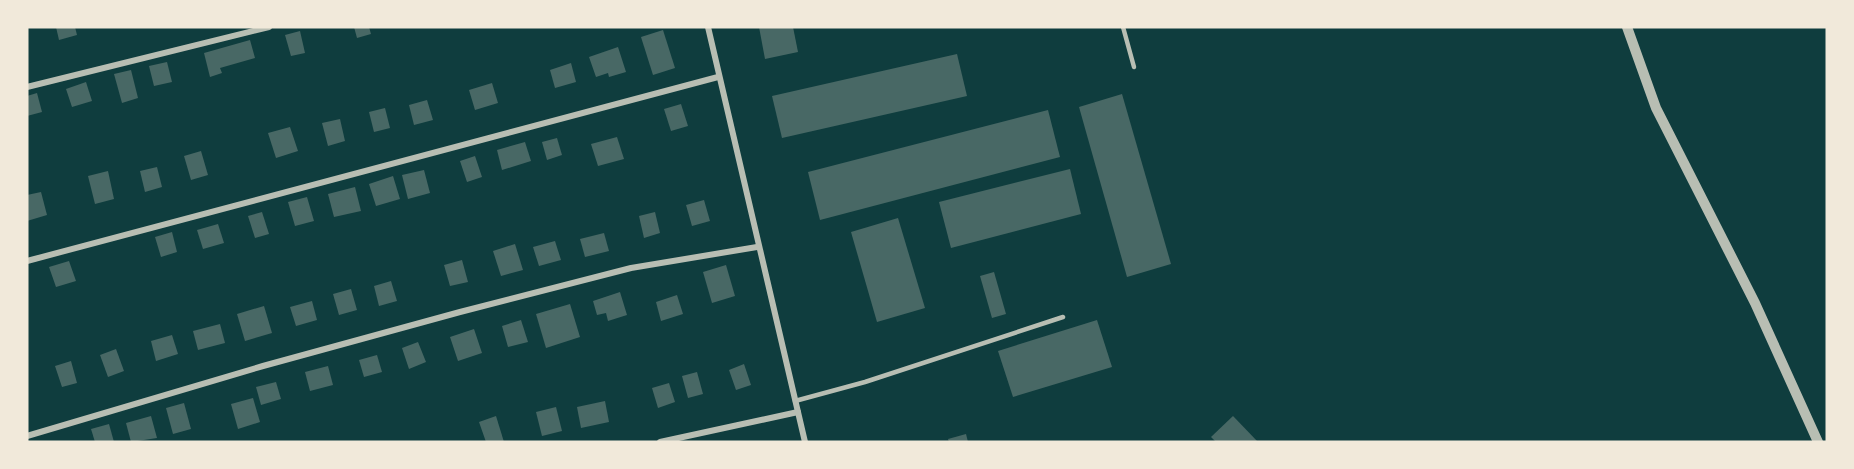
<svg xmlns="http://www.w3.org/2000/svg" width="1854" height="469" font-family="'IBM Plex Sans',sans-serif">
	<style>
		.building { fill: #486865 }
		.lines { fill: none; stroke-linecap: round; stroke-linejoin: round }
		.service { stroke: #b8beb3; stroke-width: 4.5 }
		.minor { stroke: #b8beb3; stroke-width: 6 }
		.tertiary { stroke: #b8beb3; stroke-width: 10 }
	</style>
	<rect width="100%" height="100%" fill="#0f3d3e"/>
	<g class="building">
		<path d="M56,27H75L77,35L59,40Z"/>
		<path d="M354,27H369L371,34L357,38Z"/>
		<path d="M759,27H793L798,52L765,59Z"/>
		<path d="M663,30L675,68L653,75L641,37Z"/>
		<path d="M300,31L305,53L291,56L285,35Z"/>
		<path d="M250,40L255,58L220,68L222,73L210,77L204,53Z"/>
		<path d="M618,47L626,72L609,77L608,73L596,77L589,57Z"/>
		<path d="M957,54L967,96L782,138L772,96Z"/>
		<path d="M167,62L172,82L154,86L149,66Z"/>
		<path d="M571,63L576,82L555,88L550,70Z"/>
		<path d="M131,70L138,98L122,103L114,74Z"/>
		<path d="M86,82L92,101L72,107L66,89Z"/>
		<path d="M492,83L498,103L475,110L469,90Z"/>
		<path d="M37,93L42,112L27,116V96Z"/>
		<path d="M1122,94L1171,264L1127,277L1079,107Z"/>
		<path d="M427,100L433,120L414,125L409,105Z"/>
		<path d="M681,104L688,126L671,131L664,109Z"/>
		<path d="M385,108L390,128L374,132L369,112Z"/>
		<path d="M1048,110L1060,157L820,220L808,172Z"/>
		<path d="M340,119L345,141L328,146L322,123Z"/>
		<path d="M290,127L298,151L276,158L268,133Z"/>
		<path d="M617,137L624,159L598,166L591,144Z"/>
		<path d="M557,138L562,155L547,160L542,142Z"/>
		<path d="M525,142L531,161L502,170L497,150Z"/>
		<path d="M201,151L208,175L191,180L184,156Z"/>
		<path d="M475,156L482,177L467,182L460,161Z"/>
		<path d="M157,167L162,187L145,192L140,171Z"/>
		<path d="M1070,169L1081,214L951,248L939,202Z"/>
		<path d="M424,170L430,193L408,199L402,175Z"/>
		<path d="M108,171L114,199L95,204L88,176Z"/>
		<path d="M393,176L400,199L376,206L369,184Z"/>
		<path d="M355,187L361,211L334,217L328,194Z"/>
		<path d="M41,192L47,215L27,221V195Z"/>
		<path d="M307,197L314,221L295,226L288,202Z"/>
		<path d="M704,200L710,221L692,226L686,205Z"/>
		<path d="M262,212L269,234L255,238L248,216Z"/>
		<path d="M655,212L660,233L644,238L639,216Z"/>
		<path d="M898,218L925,308L877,322L851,232Z"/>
		<path d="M218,224L224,243L203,249L197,230Z"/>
		<path d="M172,232L177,252L161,257L155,237Z"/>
		<path d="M604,233L609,251L585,257L580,239Z"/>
		<path d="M555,241L561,260L539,266L533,247Z"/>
		<path d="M515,244L523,270L501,276L493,251Z"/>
		<path d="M462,260L468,282L450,286L444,265Z"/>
		<path d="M69,261L76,281L56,287L49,267Z"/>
		<path d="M726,265L735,296L712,303L703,272Z"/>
		<path d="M994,272L1006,314L992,318L980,276Z"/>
		<path d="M391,281L397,301L379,306L374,286Z"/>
		<path d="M351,289L357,310L339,315L333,294Z"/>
		<path d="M620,292L627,315L608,321L606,313L597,315L593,301Z"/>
		<path d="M677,295L683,314L661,321L656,302Z"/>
		<path d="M312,301L317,320L296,326L290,307Z"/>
		<path d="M570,304L580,337L546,348L536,314Z"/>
		<path d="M264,306L272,333L245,341L237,314Z"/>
		<path d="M521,320L528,342L508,347L502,326Z"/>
		<path d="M1097,320L1112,367L1013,397L998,351Z"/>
		<path d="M220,324L225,343L198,350L193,331Z"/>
		<path d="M474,329L482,353L458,361L450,337Z"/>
		<path d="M172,335L178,354L156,361L151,341Z"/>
		<path d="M418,342L426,362L409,369L402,348Z"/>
		<path d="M116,349L124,371L108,377L100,355Z"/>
		<path d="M377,355L382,372L364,377L359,360Z"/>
		<path d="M71,361L77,383L62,387L55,366Z"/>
		<path d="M744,364L751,385L736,390L729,370Z"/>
		<path d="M328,366L333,385L310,391L305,372Z"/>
		<path d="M697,372L703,394L688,398L682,376Z"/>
		<path d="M276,382L281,399L261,405L256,387Z"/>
		<path d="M669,383L675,402L658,408L652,388Z"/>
		<path d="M253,398L260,422L238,429L231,404Z"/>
		<path d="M605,401L609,422L581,428L577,407Z"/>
		<path d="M184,403L191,429L173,434L166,408Z"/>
		<path d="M556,407L562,431L542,436L536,412Z"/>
		<path d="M151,416L157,438L131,442L126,423Z"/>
		<path d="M496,416L504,442H486L479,422Z"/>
		<path d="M1233,416L1258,442H1216L1211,437Z"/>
		<path d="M109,424L114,442H95L91,429Z"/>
		<path d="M966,434L968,442H949L948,439Z"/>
	</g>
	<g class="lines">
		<g class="service">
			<path d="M1123,27L1134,67"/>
			<path d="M795,401L865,382L1063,317"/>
		</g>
		<g class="minor">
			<path d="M708,27L805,442"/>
			<path d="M27,87L269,27"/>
			<path d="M27,261L718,77"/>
			<path d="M27,436L263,366L460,312L631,268L757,247"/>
			<path d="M660,442L798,412"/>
		</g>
		<path class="tertiary" d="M1627,27L1656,108L1755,303L1818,442"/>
	</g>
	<rect width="1854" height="469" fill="none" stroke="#f1e9da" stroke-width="57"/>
</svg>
